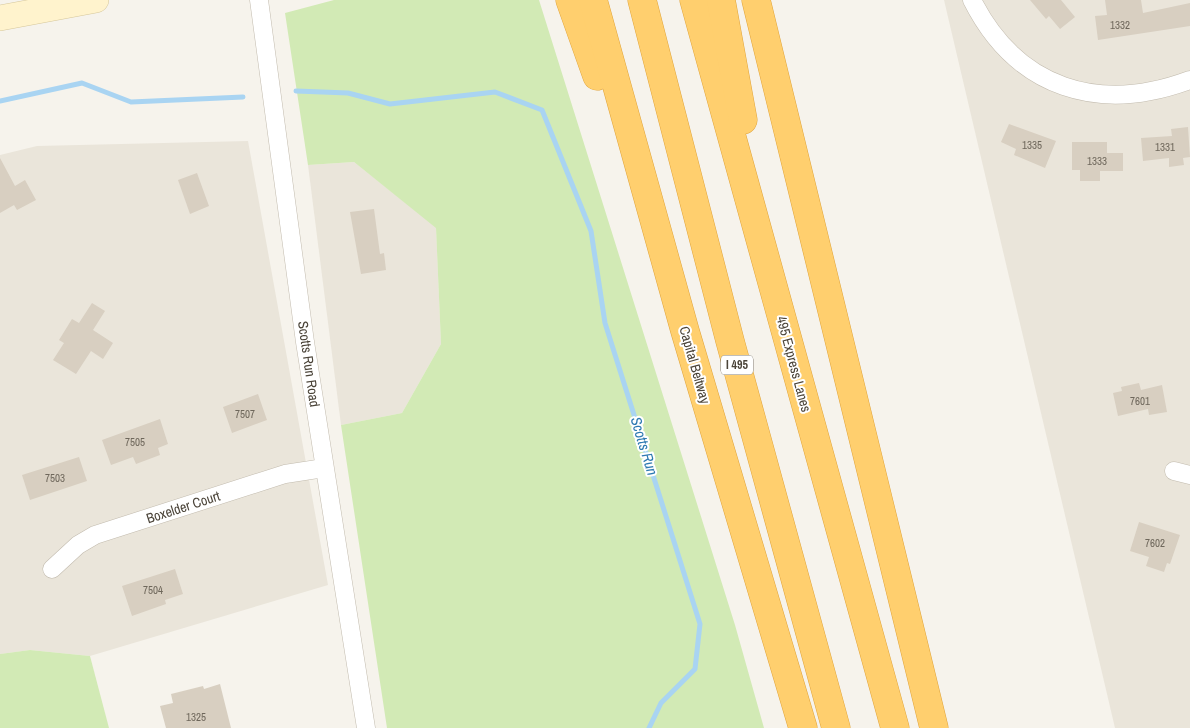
<svg xmlns="http://www.w3.org/2000/svg" width="1190" height="728" font-family="'Archivo Narrow',sans-serif">
	<style>
		.residential { fill: #eae5da }
		.green { fill: #d2eab5 }
		.lines { fill: none; stroke-linecap: round; stroke-linejoin: round }
		.stream { stroke: #a9d4f2; stroke-width: 5 }
		.building { fill: #d8cfc1 }
		.minor-casing { stroke: #c2bbae; stroke-width: 19 }
		.secondary-casing { stroke: #d6c79b; stroke-width: 26 }
		.motorway-casing { stroke: #e0a43c; stroke-width: 29 }
		.minor { stroke: #fff; stroke-width: 18 }
		.secondary { stroke: #fff3cd; stroke-width: 25 }
		.motorway { stroke: #ffcf6e; stroke-width: 28 }
		.labels { text-anchor: middle; stroke-width: 4; stroke-linejoin: round; paint-order: stroke }
		.number-label { font-size: 11px; fill: #6e675b }
		.shield { fill: #fff; stroke: #817c74; stroke-width: 1 }
		.shield-label { font-size: 12px; font-weight: bold; fill: #4b4439 }
		.street-label { font-size: 14px; fill: #4b4439; stroke: #fff }
		.water-label { font-size: 15px; font-style: italic; fill: #2e7ab2; stroke: #fff }
	</style>
	<rect width="100%" height="100%" fill="#f6f3ec"/>
	<g class="residential">
		<path d="M944,0H1190V728H1115Z"/>
		<path d="M248,141L328,585L90,656L30,650L0,654V155L37,146Z"/>
		<path d="M354,162L436,227L441,344L402,413L341,425L308,165Z"/>
	</g>
	<g class="green">
		<path d="M334,0H539L735,625L764,728H387L341,425L402,413L441,344L436,228L354,162L308,165L285,13Z"/>
		<path d="M30,650L90,656L109,728H0V654Z"/>
	</g>
	<g class="lines">
		<g class="stream">
			<path d="M296,91L348,93L390,104L495,92L542,110L591,231L605,323L700,624L695,669L661,703L649,728"/>
			<path d="M0,101L82,83L131,102L243,97"/>
		</g>
	</g>
	<g class="building">
		<path d="M1030,0H1061L1075,17L1060,29L1049,16L1046,19Z"/>
		<path d="M1105,0H1141L1143,13L1190,3V26L1098,40L1095,16L1107,15Z"/>
		<path d="M1009,124L1056,141L1045,168L1014,155L1016,149L1001,142Z"/>
		<path d="M1188,127L1190,157L1183,158L1184,165L1169,167V158L1143,161L1141,138L1172,136L1171,129Z"/>
		<path d="M1072,142H1107V153H1123V171H1100V181H1080V170H1072Z"/>
		<path d="M0,158L15,186L25,180L36,200L17,210L14,205L0,213Z"/>
		<path d="M197,173L209,206L190,214L178,180Z"/>
		<path d="M374,209L380,254L384,253L386,270L361,274L350,212Z"/>
		<path d="M92,303L105,311L93,330L113,343L103,359L91,351L76,374L53,360L64,343L59,340L72,319L79,323Z"/>
		<path d="M1139,383L1141,390L1162,385L1167,412L1149,415L1148,409L1118,416L1113,393L1122,391L1121,387Z"/>
		<path d="M258,394L267,420L232,433L223,407Z"/>
		<path d="M160,419L168,444L158,448L160,455L136,464L133,457L111,465L102,440Z"/>
		<path d="M79,457L87,481L30,500L22,475Z"/>
		<path d="M1139,522L1180,535L1170,564L1167,563L1164,572L1146,566L1149,557L1130,551Z"/>
		<path d="M175,569L183,594L165,600L166,604L132,616L122,586Z"/>
		<path d="M220,684L231,728H166L160,706L173,703L171,694L203,686L204,689Z"/>
	</g>
	<g class="lines">
		<g class="minor-casing">
			<g id="minor">
				<path d="M259,0L305,342L366,728"/>
				<path d="M972,0C1017,89 1099,114 1190,80"/>
				<path d="M1174,471L1190,475"/>
				<path d="M52,569L78,545L95,535L285,474L324,468"/>
			</g>
		</g>
		<g class="secondary-casing">
			<path id="secondary" d="M0,18L96,0"/>
		</g>
		<g class="motorway-casing">
			<g id="motorway">
				<path d="M570,0L597,76"/>
				<path d="M593,0L685,331L803,728"/>
				<path d="M642,0L730,341L836,728"/>
				<path d="M694,0L895,728"/>
				<path d="M721,0L743,120"/>
				<path d="M756,0L934,728"/>
			</g>
		</g>
		<use href="#minor" class="minor"/>
		<use href="#secondary" class="secondary"/>
		<use href="#motorway" class="motorway"/>
	</g>
	<g class="labels">
		<g class="number-label">
			<text x="1120" y="29">1332</text>
			<text x="1032" y="149">1335</text>
			<text x="1165" y="151">1331</text>
			<text x="1097" y="165">1333</text>
			<text x="1140" y="405">7601</text>
			<text x="245" y="418">7507</text>
			<text x="135" y="446">7505</text>
			<text x="55" y="482">7503</text>
			<text x="1155" y="547">7602</text>
			<text x="153" y="594">7504</text>
			<text x="196" y="721">1325</text>
		</g>
		<rect class="shield" x="721" y="355.5" width="32" height="19" rx="4"/>
		<g class="shield-label">
			<text x="737" y="369">I 495</text>
		</g>
		<g class="street-label">
			<text transform="translate(309 364) rotate(82)" y="5">Scotts Run Road</text>
			<text transform="translate(794 364) rotate(75)" y="5">495 Express Lanes</text>
			<text transform="translate(695 365) rotate(74)" y="5">Capital Beltway</text>
			<text transform="translate(183 507) rotate(-18)" y="5">Boxelder Court</text>
		</g>
		<g class="water-label">
			<text transform="translate(644 446) rotate(73)" y="5">Scotts Run</text>
		</g>
	</g>
</svg>
